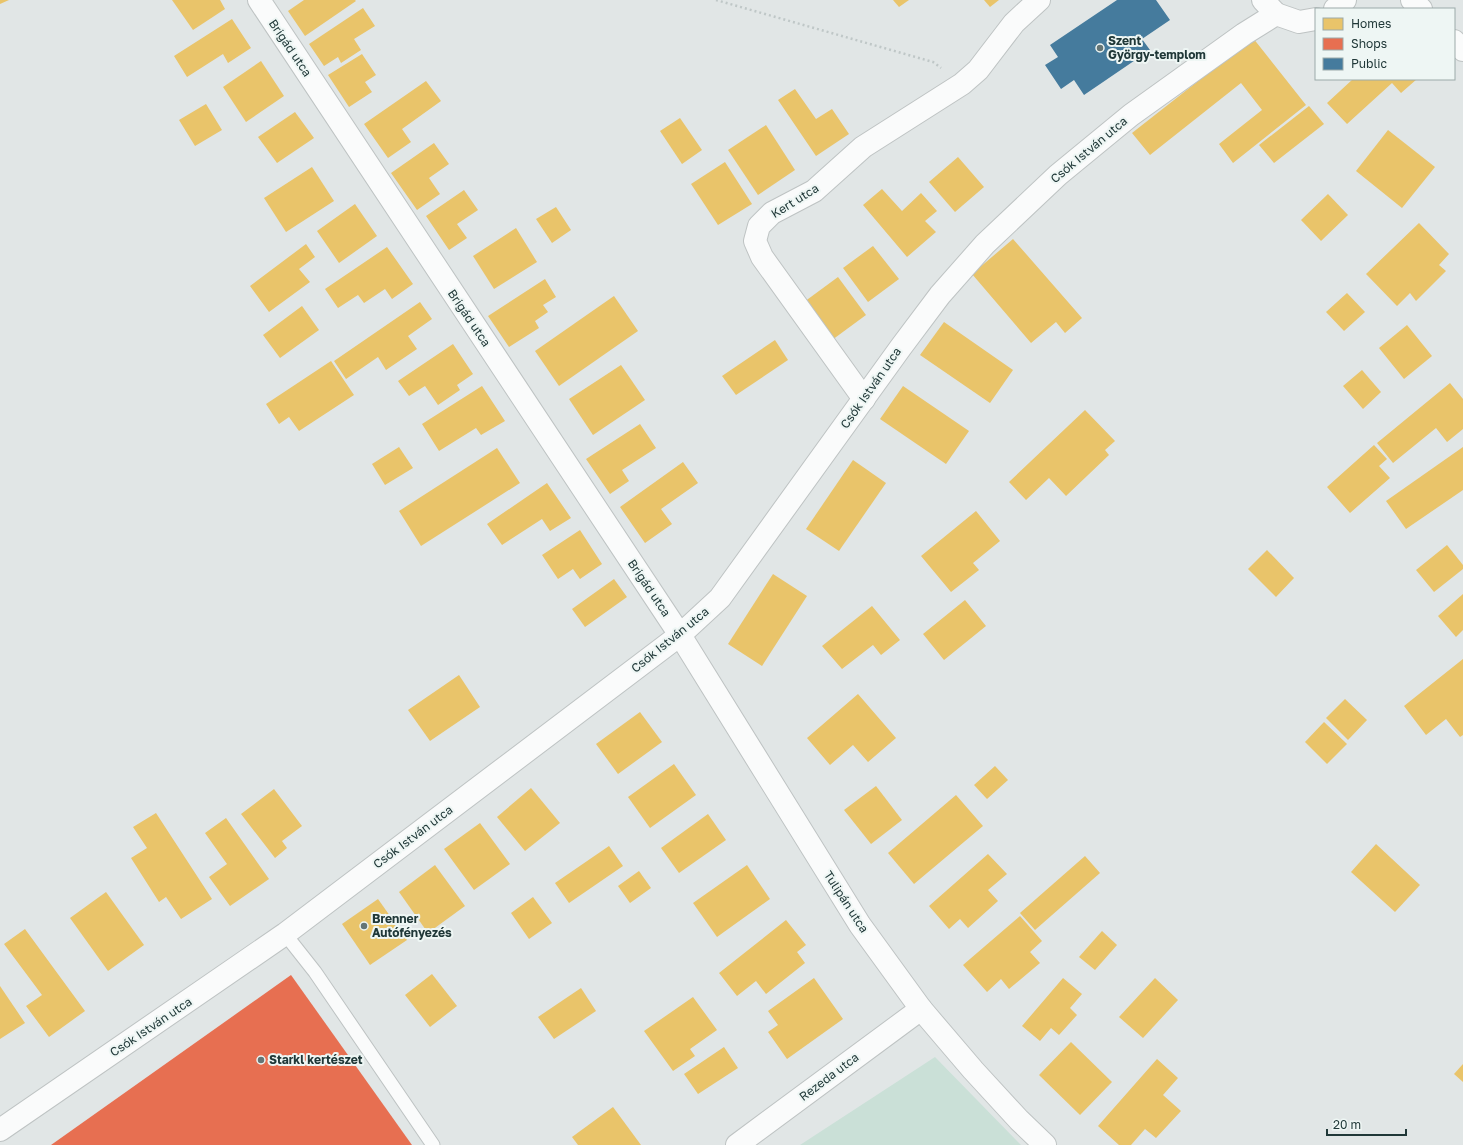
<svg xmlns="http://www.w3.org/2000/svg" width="1463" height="1145" font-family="'Golos Text',sans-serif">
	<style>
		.green { fill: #cae0d7 }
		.homes { fill: #e9c46a }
		.shops { fill: #e76f51 }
		.public { fill: #457b9d }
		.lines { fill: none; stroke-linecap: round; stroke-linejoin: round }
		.service-casing { stroke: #bec3c3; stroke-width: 15 }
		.minor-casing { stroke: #bec3c3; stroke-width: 24 }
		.path { stroke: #bfc7c7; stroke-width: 2.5; stroke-dasharray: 2 3; stroke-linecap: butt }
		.service { stroke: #fafbfb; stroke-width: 13 }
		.minor { stroke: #fafbfb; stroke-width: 22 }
		.poi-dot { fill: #647575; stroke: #eef6f4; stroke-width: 1.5 }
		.labels { text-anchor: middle; stroke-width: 4; stroke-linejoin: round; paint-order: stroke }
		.poi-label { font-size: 12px; font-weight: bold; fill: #203838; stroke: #eef6f4; text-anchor: start }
		.street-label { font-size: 12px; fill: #203838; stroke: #eef6f4 }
	</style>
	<rect width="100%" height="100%" fill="#e1e6e6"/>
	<path class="green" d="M935,1057L1021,1145H800Z"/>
	<g class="homes">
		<path d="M0,0H9L0,4Z"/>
		<path d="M172,0H220L225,9L193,30Z"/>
		<path d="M304,0H355L356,1L305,36L288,11Z"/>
		<path d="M893,0H909L899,7Z"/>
		<path d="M984,0H999L990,7Z"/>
		<path d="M363,8L375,26L354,39L361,50L341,63L338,57L324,66L309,44Z"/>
		<path d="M232,19L251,48L228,63L223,54L187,77L174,56Z"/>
		<path d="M1253,38L1306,105L1233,163L1219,144L1262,110L1241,83L1150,155L1132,133Z"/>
		<path d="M362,54L376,75L365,82L372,92L349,107L328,75Z"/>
		<path d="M261,61L284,96L246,122L223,87Z"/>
		<path d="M1353,79H1417L1401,93L1392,83L1347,124L1327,103Z"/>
		<path d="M426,81L441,101L402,129L411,142L388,158L364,124Z"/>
		<path d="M795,89L816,119L832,109L849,134L816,156L778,100Z"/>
		<path d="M206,104L222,130L195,146L179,120Z"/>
		<path d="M1309,106L1324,124L1274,163L1259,145Z"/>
		<path d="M295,112L314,138L277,163L258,137Z"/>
		<path d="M680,118L702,150L682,164L660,131Z"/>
		<path d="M766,125L795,170L758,195L728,150Z"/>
		<path d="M1388,130L1435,167L1402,208L1356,171Z"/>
		<path d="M434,143L449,164L429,178L440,194L417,210L391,173Z"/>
		<path d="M958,157L984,187L955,212L929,182Z"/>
		<path d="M725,162L752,204L718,225L691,184Z"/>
		<path d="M312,167L334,201L286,232L264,198Z"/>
		<path d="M882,189L902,211L921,193L937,211L925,221L936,232L907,257L863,205Z"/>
		<path d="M464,190L478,210L457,224L467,238L449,250L426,216Z"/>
		<path d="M1328,194L1348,215L1321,241L1301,220Z"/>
		<path d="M355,204L377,236L339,263L317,231Z"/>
		<path d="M556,207L571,230L552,243L536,219Z"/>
		<path d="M1419,223L1449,254L1439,265L1446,271L1416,301L1410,293L1397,306L1366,274Z"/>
		<path d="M516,228L537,262L494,289L473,256Z"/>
		<path d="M1013,239L1082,318L1065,333L1056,322L1031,343L972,274Z"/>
		<path d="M306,244L315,257L299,269L310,282L269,312L250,286Z"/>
		<path d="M873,246L899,279L868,302L843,268Z"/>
		<path d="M387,247L413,284L392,299L385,289L364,303L358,295L338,308L325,289Z"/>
		<path d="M838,277L866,315L832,340L804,302Z"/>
		<path d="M545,279L556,297L543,305L548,312L535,321L539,328L509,347L488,316Z"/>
		<path d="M1347,293L1365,312L1344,331L1326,312Z"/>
		<path d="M614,296L638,331L559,386L535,351Z"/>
		<path d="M420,302L432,319L408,336L417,349L386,370L378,357L346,379L334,361Z"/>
		<path d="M302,306L319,330L280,358L263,335Z"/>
		<path d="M944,322L1013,370L990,403L920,355Z"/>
		<path d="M1407,325L1432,356L1404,379L1379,348Z"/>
		<path d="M775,340L788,360L736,395L722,376Z"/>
		<path d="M453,344L473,374L457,385L460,390L438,405L425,386L409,396L398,381Z"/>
		<path d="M331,361L354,395L299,431L289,417L279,424L266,404Z"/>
		<path d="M621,365L645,400L593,435L569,399Z"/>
		<path d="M1362,370L1381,392L1363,409L1343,386Z"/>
		<path d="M1450,383L1463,399V429L1447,442L1436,428L1393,463L1377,443Z"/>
		<path d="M482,386L505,421L481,435L476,428L439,451L422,424Z"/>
		<path d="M903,386L969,431L946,464L880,419Z"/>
		<path d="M1085,410L1115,441L1105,450L1109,455L1066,496L1049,478L1026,500L1009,482Z"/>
		<path d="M640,424L656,448L622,470L629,481L610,494L586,459Z"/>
		<path d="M1374,445L1387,459L1379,466L1390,478L1350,513L1327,487Z"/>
		<path d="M399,447L413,468L385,485L372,464Z"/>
		<path d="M1463,447V490L1406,529L1386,501Z"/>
		<path d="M497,448L520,483L421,546L399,511Z"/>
		<path d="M853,460L886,483L839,551L806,529Z"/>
		<path d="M683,462L698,483L661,509L672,524L645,543L620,507Z"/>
		<path d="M547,483L571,518L550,531L542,519L502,545L487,524Z"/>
		<path d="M976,511L1000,541L973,563L979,570L951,592L921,556Z"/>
		<path d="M580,530L602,564L580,579L573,569L558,579L542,555Z"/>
		<path d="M1447,545L1463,565V569L1434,592L1416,570Z"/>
		<path d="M1267,550L1294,578L1276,597L1248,569Z"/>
		<path d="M773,574L807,596L762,666L728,644Z"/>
		<path d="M614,579L627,597L585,627L572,609Z"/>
		<path d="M1463,594V630L1456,637L1438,616Z"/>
		<path d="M965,600L986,626L944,660L923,634Z"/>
		<path d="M872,606L900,640L881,655L873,645L842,669L822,646Z"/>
		<path d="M1463,659V735L1460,737L1446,719L1426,735L1404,706Z"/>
		<path d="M459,675L480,707L430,741L408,710Z"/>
		<path d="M858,694L896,738L868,762L853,745L830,765L807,738Z"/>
		<path d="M1345,699L1367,720L1348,740L1326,718Z"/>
		<path d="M640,712L662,742L618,774L596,744Z"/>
		<path d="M1324,722L1347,744L1327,764L1305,742Z"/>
		<path d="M674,764L696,795L650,828L628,797Z"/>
		<path d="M995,766L1008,780L987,799L974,785Z"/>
		<path d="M876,786L902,820L871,844L844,810Z"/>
		<path d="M531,788L560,823L525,851L497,817Z"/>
		<path d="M274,789L302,826L282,841L287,848L275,858L241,814Z"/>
		<path d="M956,795L983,826L914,884L888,853Z"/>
		<path d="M156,813L212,899L181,919L166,897L159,902L131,858L147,848L133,827Z"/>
		<path d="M708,814L726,840L679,873L661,848Z"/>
		<path d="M226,818L269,879L230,906L209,877L227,864L205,833Z"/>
		<path d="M480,823L510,864L474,890L444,849Z"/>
		<path d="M1376,844L1420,885L1395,912L1351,872Z"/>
		<path d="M609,846L623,866L569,903L555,883Z"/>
		<path d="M988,854L1007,874L988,890L998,901L968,928L960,919L949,929L929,906Z"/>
		<path d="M1085,856L1100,873L1035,930L1020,913Z"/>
		<path d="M435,865L465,906L428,933L399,892Z"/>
		<path d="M747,865L770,899L717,937L693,903Z"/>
		<path d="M639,871L651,888L630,903L618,886Z"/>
		<path d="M106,892L144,945L108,971L70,918Z"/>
		<path d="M533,897L552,923L529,939L511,913Z"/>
		<path d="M378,899L407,940L370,965L342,924Z"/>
		<path d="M1020,916L1042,941L1030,952L1040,963L1009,989L1001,979L987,992L963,965Z"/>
		<path d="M786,920L806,945L797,952L805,963L766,994L756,981L737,996L719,973Z"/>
		<path d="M25,929L85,1011L49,1037L26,1006L42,995L4,944Z"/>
		<path d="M1102,931L1117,945L1095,970L1079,957Z"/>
		<path d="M432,974L457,1006L430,1027L405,995Z"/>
		<path d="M814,978L843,1019L787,1059L768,1032L778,1025L768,1011Z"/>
		<path d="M1063,978L1082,994L1070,1008L1077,1015L1059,1035L1051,1028L1040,1041L1022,1026Z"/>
		<path d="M1155,978L1178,1000L1143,1038L1119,1017Z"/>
		<path d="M0,986L25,1023L0,1039Z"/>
		<path d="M581,988L596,1011L554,1039L538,1017Z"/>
		<path d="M693,997L717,1030L690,1049L695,1056L673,1071L644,1031Z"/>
		<path d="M1071,1042L1112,1082L1080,1115L1039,1075Z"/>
		<path d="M724,1047L738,1068L698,1094L684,1074Z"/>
		<path d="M1157,1059L1178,1078L1163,1095L1181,1111L1156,1138L1145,1129L1131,1145H1119L1098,1126Z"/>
		<path d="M1463,1064V1082L1454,1074Z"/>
		<path d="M613,1107L641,1145H578L572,1137Z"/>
	</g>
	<path class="shops" d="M291,975L412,1145H51Z"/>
	<path class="public" d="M1117,0H1156L1170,20L1142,39L1150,50L1084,95L1074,80L1061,89L1045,65L1058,57L1050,45Z"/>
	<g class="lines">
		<g class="service-casing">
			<path id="service" d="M285,934L315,972L433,1145"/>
		</g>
		<g class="minor-casing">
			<g id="minor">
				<path d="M259,0L680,635L860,925L921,1009L973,1070L1019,1120L1045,1145"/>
				<path d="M1263,0L1276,14"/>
				<path d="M1412,0L1421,9"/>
				<path d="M1335,9L1345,0"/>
				<path d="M1276,14L1299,22L1316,19"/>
				<path d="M1454,41L1463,50"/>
				<path d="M864,399L762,257L755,241L759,226L772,213L814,191L863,147L962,84L978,70L1014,23L1039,0"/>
				<path d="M0,1130L285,934L680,635L720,598L901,347L940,295L985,244L1058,175L1131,115L1244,34L1276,14"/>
				<path d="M737,1145L921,1009"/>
			</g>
		</g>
		<path class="path" d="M716,0L933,62L941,68"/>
		<use href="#service" class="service"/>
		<use href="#minor" class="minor"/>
	</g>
	<g class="poi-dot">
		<circle cx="1100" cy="48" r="4"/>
		<circle cx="364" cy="926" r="4"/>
		<circle cx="261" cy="1060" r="4"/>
	</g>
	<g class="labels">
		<g class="poi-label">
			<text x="1108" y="45">Szent<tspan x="1108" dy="14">György-templom</tspan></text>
			<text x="372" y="923">Brenner<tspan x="372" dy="14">Autófényezés</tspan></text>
			<text x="269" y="1064">Starkl kertészet</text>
		</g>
		<g class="street-label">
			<text transform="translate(290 48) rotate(56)" y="4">Brigád utca</text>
			<text transform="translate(1089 150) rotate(-40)" y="4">Csók István utca</text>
			<text transform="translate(795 201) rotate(-32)" y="4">Kert utca</text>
			<text transform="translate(469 318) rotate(56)" y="4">Brigád utca</text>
			<text transform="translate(871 388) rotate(-55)" y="4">Csók István utca</text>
			<text transform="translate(649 588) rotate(56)" y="4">Brigád utca</text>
			<text transform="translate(670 640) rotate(-39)" y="4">Csók István utca</text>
			<text transform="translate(413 837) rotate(-37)" y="4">Csók István utca</text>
			<text transform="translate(846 902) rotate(57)" y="4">Tulipán utca</text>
			<text transform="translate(151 1027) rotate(-34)" y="4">Csók István utca</text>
			<text transform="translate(829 1077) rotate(-37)" y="4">Rezeda utca</text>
		</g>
	</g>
	<rect x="1315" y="8" width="140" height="72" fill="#eef6f4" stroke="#9caaa9"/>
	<rect x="1323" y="18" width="20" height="12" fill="#e9c46a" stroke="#9caaa9"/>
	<text x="1351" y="28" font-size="12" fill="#203838">Homes</text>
	<rect x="1323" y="38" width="20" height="12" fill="#e76f51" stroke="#9caaa9"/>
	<text x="1351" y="48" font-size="12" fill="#203838">Shops</text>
	<rect x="1323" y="58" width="20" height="12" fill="#457b9d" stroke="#9caaa9"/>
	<text x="1351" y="68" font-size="12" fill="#203838">Public</text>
	<path d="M1327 1129v6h79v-6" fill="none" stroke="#203838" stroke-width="2"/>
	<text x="1333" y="1129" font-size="12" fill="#203838" stroke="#eef6f4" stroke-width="3" paint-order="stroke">20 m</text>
</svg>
